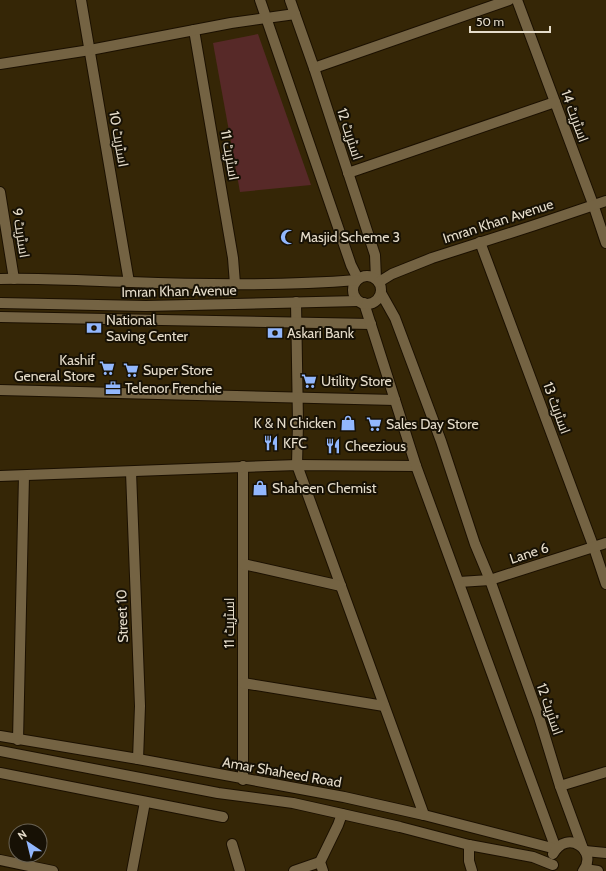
<svg xmlns="http://www.w3.org/2000/svg" width="606" height="871" font-family="Cabin,Cairo,sans-serif">
	<style>
		.green { fill: #572928 }
		.lines { fill: none; stroke-linecap: round; stroke-linejoin: round }
		.minor-casing { stroke: #1b1000; stroke-width: 12 }
		.tertiary-casing { stroke: #1b1000; stroke-width: 12 }
		.secondary-casing { stroke: #1b1000; stroke-width: 12 }
		.minor { stroke: #746343; stroke-width: 10 }
		.tertiary { stroke: #746343; stroke-width: 10 }
		.secondary { stroke: #746343; stroke-width: 10 }
		.labels { text-anchor: middle; stroke-width: 4; stroke-linejoin: round; paint-order: stroke }
		.street-label { font-size: 14px; fill: #e5dcca; stroke: #171105 }
		.poi-label { font-size: 14px; fill: #e5dcca; stroke: #171105; text-anchor: start }
	</style>
	<rect width="100%" height="100%" fill="#352606"/>
	<path class="green" d="M258,34L311,185L240,192L213,43Z"/>
	<g class="lines">
		<g class="minor-casing">
			<g id="minor">
				<path d="M81,0L129,282"/>
				<path d="M517,0L593,204L606,243"/>
				<path d="M194,30L233,258L235,284"/>
				<path d="M0,64L90,50L231,23L295,14"/>
				<path d="M314,68L509,0"/>
				<path d="M348,173L555,102"/>
				<path d="M0,192L14,279"/>
				<path d="M480,242L594,548L606,584"/>
				<path d="M296,302L298,423L297,465L424,815"/>
				<path d="M0,317L371,324"/>
				<path d="M0,390L395,400"/>
				<path d="M243,466V780"/>
				<path d="M131,472L140,706L138,759"/>
				<path d="M0,476L297,465L416,466"/>
				<path d="M243,564L341,586"/>
				<path d="M459,582L490,580L606,543"/>
				<path d="M243,683L384,706"/>
				<path d="M18,740L24,476"/>
				<path d="M0,773L223,817"/>
				<path d="M560,786L606,772"/>
				<path d="M232,844L240,871"/>
				<path d="M469,845V861L472,871"/>
				<path d="M585,851L606,853"/>
				<path d="M0,860L53,871"/>
				<path d="M585,869L598,871"/>
				<path d="M132,871L145,802"/>
				<path d="M294,871L320,862"/>
				<path d="M323,871L320,862L338,825L342,814"/>
			</g>
		</g>
		<g class="tertiary-casing">
			<g id="tertiary">
				<path d="M260,0L351,265L358,279"/>
				<path d="M290,0L314,68L375,255L376,279"/>
				<path d="M381,293L395,318L441,441L475,544L490,580L539,717L560,786L582,846"/>
				<path d="M364,303L416,466L556,849"/>
			</g>
		</g>
		<g class="secondary-casing">
			<g id="secondary">
				<circle cx="367" cy="290" r="14"/>
				<path d="M0,279C44,278 87,281 130,282C206,285 282,286 357,280"/>
				<path d="M379,282L392,274L432,258L535,225L606,201"/>
				<path d="M0,303L146,306L358,301"/>
				<path d="M0,736L138,759L344,797L424,815L556,849"/>
				<path d="M0,751L218,793L293,803L400,827L469,845L533,857L553,865"/>
				<path d="M553,854C567,828 599,851 583,871"/>
			</g>
		</g>
		<use href="#minor" class="minor"/>
		<use href="#tertiary" class="tertiary"/>
		<use href="#secondary" class="secondary"/>
	</g>
	<defs>
		<g id="mosque-bare" transform="scale(1.2)"><path d="M3.5-4.9A6 6 0 1 0 3.5 4.9A5 5 0 1 1 3.5-4.9Z" fill="#92b7fd" stroke="#171105" stroke-width="2.5" paint-order="stroke"/></g>
		<g id="bank-bare" transform="scale(1.2)"><path d="M-6-4H6V4H-6ZM0-2.3a2.3 2.3 0 1 0 0 4.6a2.3 2.3 0 1 0 0-4.6Z" fill="#92b7fd" stroke="#171105" stroke-width="2.5" paint-order="stroke"/></g>
		<g id="supermarket-bare" transform="scale(1.2)"><path d="M-6-5.5h2.5l.6 2H6L4.5 2H-2.5L-4.4-4H-6ZM-1.5 3.2a1.3 1.3 0 1 0 .1 0ZM3 3.2a1.3 1.3 0 1 0 .1 0Z" fill="#92b7fd" stroke="#171105" stroke-width="2.5" paint-order="stroke"/></g>
		<g id="office-bare" transform="scale(1.2)"><path d="M-6-3h4V-5.5h4V-3h4V5H-6ZM-1-4.5V-3h2v-1.5ZM-6 0V1H6V0Z" fill="#92b7fd" stroke="#171105" stroke-width="2.5" paint-order="stroke"/></g>
		<g id="shop-bare" transform="scale(1.2)"><path d="M-5-2.5h2.3a2.7 3.5 0 0 1 5.4 0H5L5.5 6h-11ZM-1.5-2.5h3a1.5 2.3 0 0 0-3 0Z" fill="#92b7fd" stroke="#171105" stroke-width="2.5" paint-order="stroke"/></g>
		<g id="restaurant-bare" transform="scale(1.2)"><path d="M-5-6h1v4h1v-4h1v4h1v-4h1v5L-1.5 .5V6h-2V.5L-5-1ZM5-6V6H3V1.5H1.5Q1.5-4 5-6Z" fill="#92b7fd" stroke="#171105" stroke-width="2.5" paint-order="stroke"/></g>
	</defs>
	<g fill-rule="evenodd">
		<use href="#mosque-bare" x="288" y="237"/>
		<use href="#bank-bare" x="94" y="328"/>
		<use href="#bank-bare" x="275" y="333"/>
		<use href="#supermarket-bare" x="107" y="368"/>
		<use href="#supermarket-bare" x="131" y="370"/>
		<use href="#supermarket-bare" x="309" y="381"/>
		<use href="#office-bare" x="113" y="388"/>
		<use href="#shop-bare" x="348" y="423"/>
		<use href="#supermarket-bare" x="374" y="424"/>
		<use href="#restaurant-bare" x="271" y="443"/>
		<use href="#restaurant-bare" x="333" y="446"/>
		<use href="#shop-bare" x="260" y="488"/>
	</g>
	<g class="labels">
		<g class="street-label">
			<text transform="translate(575 116) rotate(70)" y="5">اسٹریٹ 14</text>
			<text transform="translate(350 134) rotate(72)" y="5">اسٹریٹ 12</text>
			<text transform="translate(119 139) rotate(80)" y="5">اسٹریٹ 10</text>
			<text transform="translate(230 155) rotate(80)" y="5">اسٹریٹ 11</text>
			<text transform="translate(498 221) rotate(-18)" y="5">Imran Khan Avenue</text>
			<text transform="translate(21 233) rotate(81)" y="5">اسٹریٹ 9</text>
			<text transform="translate(179 291) rotate(-1)" y="5">Imran Khan Avenue</text>
			<text transform="translate(557 408) rotate(70)" y="5">اسٹریٹ 13</text>
			<text transform="translate(529 553) rotate(-18)" y="5">Lane 6</text>
			<text transform="translate(122 616) rotate(-92)" y="5">Street 10</text>
			<text transform="translate(229 623) rotate(-90)" y="5">اسٹریٹ 11</text>
			<text transform="translate(550 709) rotate(71)" y="5">اسٹریٹ 12</text>
			<text transform="translate(282 772) rotate(10)" y="5">Amar Shaheed Road</text>
		</g>
		<g class="poi-label">
			<text x="300" y="242">Masjid Scheme 3</text>
			<text x="106" y="325">National<tspan x="106" dy="16">Saving Center</tspan></text>
			<text x="287" y="338">Askari Bank</text>
			<text x="95" y="365" text-anchor="end">Kashif<tspan x="95" dy="16">General Store</tspan></text>
			<text x="143" y="375">Super Store</text>
			<text x="321" y="386">Utility Store</text>
			<text x="125" y="393">Telenor Frenchie</text>
			<text x="336" y="428" text-anchor="end">K &amp; N Chicken</text>
			<text x="386" y="429">Sales Day Store</text>
			<text x="283" y="448">KFC</text>
			<text x="345" y="451">Cheezious</text>
			<text x="272" y="493">Shaheen Chemist</text>
		</g>
	</g>
	<g transform="translate(28 843) rotate(325)"><circle r="19" fill="#171105" stroke="#696254"/>
	<path d="M0-3L7 15L0 10L-7 15Z" fill="#92b7fd"/>
	<text y="-6" font-size="11" font-weight="bold" text-anchor="middle" fill="#e5dcca">N</text>
	</g>
	<path d="M470 26v6h80v-6" fill="none" stroke="#e5dcca" stroke-width="2"/>
	<text x="476" y="26" font-size="12" fill="#e5dcca" stroke="#171105" stroke-width="3" paint-order="stroke">50 m</text>
</svg>
